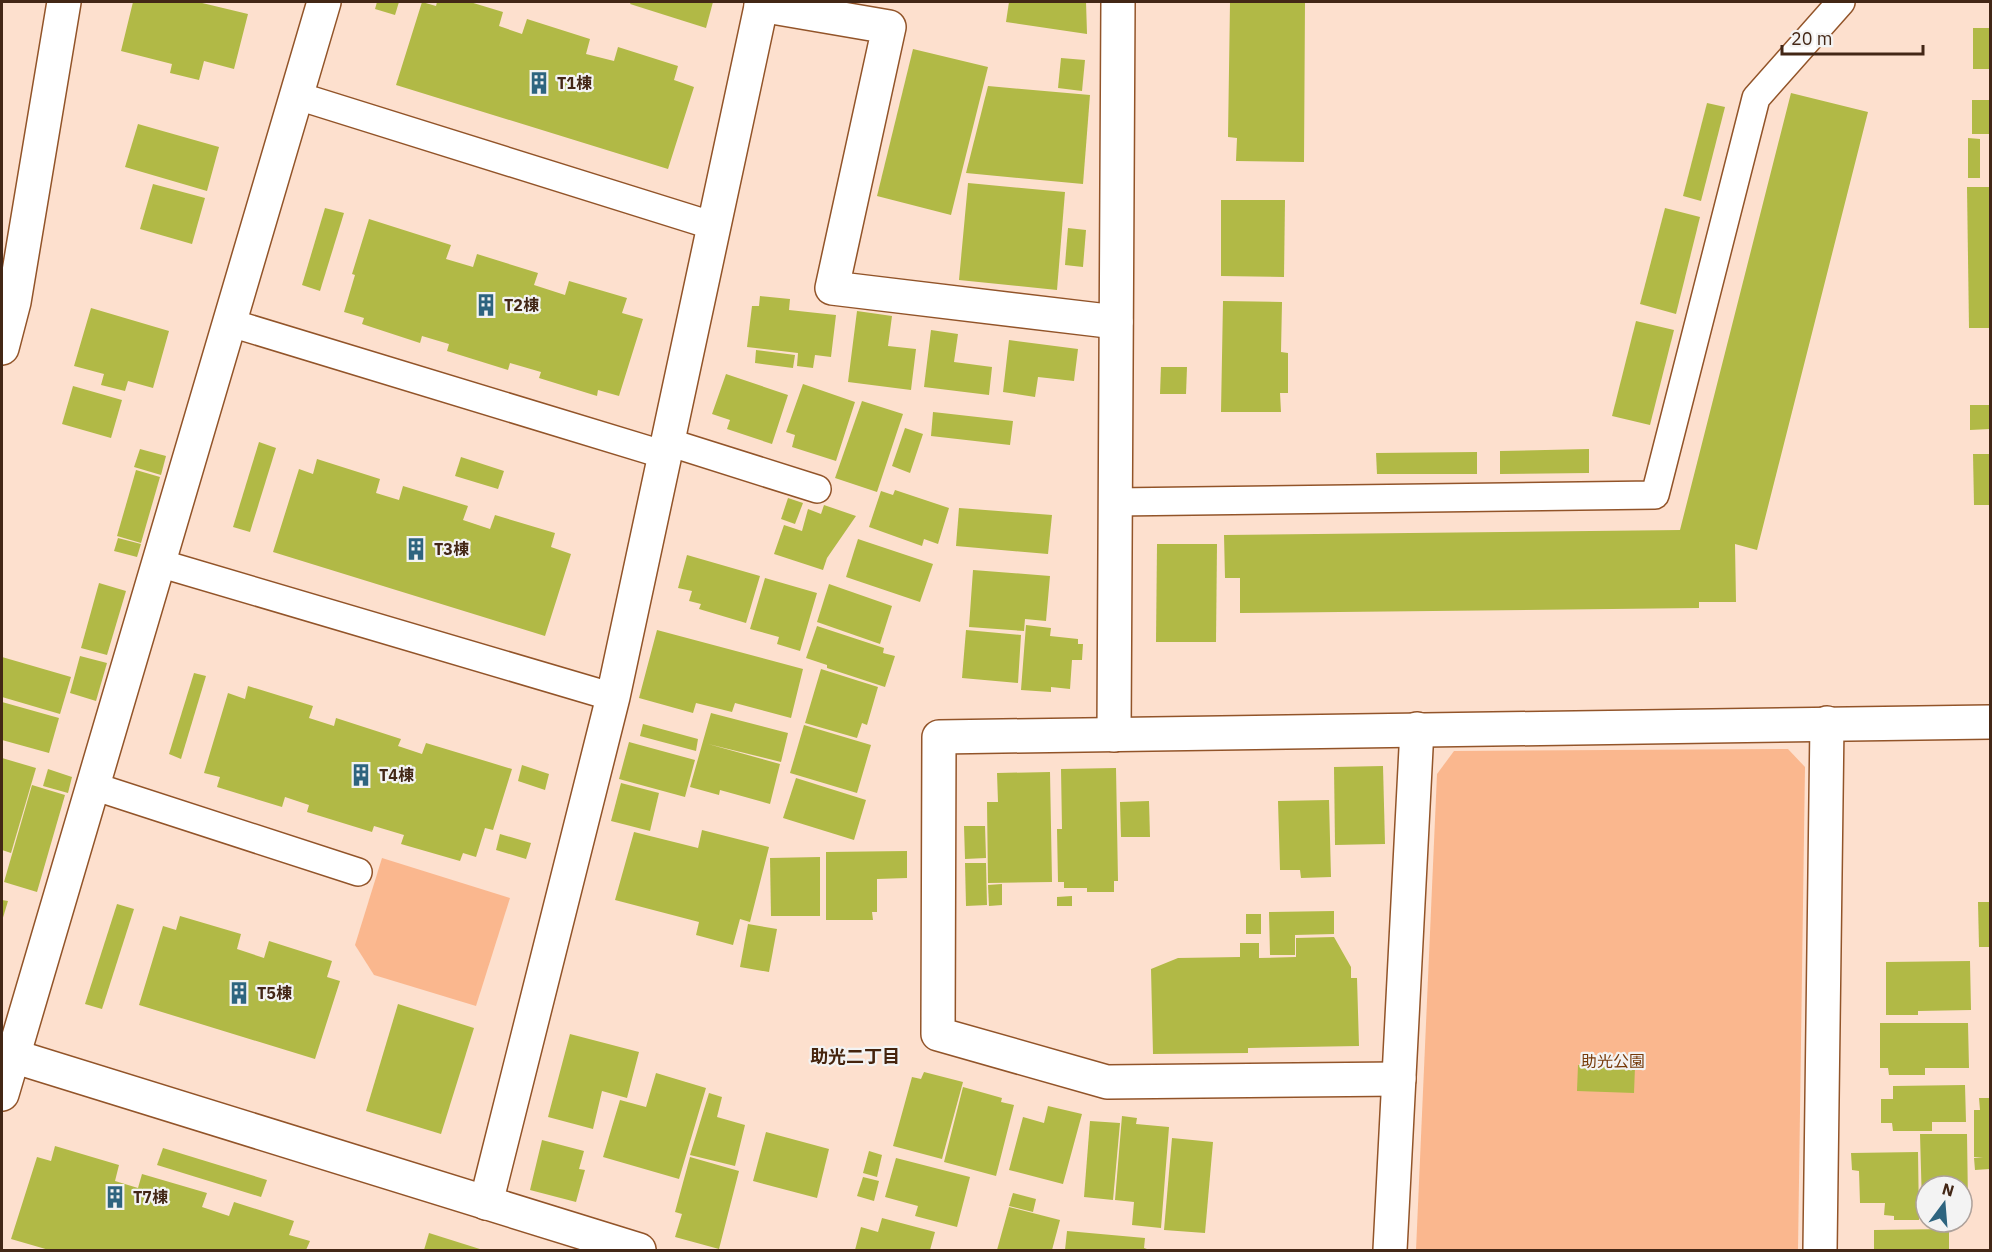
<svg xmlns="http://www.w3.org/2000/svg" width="1992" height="1252" font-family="'IBM Plex Sans','Noto Sans JP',sans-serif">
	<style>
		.green { fill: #fab78e }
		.building { fill: #b1b946 }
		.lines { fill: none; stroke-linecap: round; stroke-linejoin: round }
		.lane-casing { stroke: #925429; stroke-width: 30 }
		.street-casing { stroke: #925429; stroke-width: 36 }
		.lane { stroke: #fff; stroke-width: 27 }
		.street { stroke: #fff; stroke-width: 33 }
		.labels { text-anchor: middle; stroke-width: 4.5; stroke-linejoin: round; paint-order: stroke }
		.poi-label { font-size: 16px; font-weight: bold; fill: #432716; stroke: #f3f3f3; text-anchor: start }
		.park-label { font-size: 16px; fill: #773b0b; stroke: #f3f3f3 }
		.neighbourhood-label { font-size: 18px; font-weight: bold; fill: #45240d; stroke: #f3f3f3 }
	</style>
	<rect width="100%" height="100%" fill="#fde0ce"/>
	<g class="green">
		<path d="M1788,749L1805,767L1798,1250H1416L1437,774L1454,751Z"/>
		<path d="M382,858L510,898L476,1006L374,975L355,945Z"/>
	</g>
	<g class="building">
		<path d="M133,2H198L248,14L234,69L204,61L199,80L170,73L172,64L121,51Z"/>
		<path d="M377,2H399L395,15L375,9Z"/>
		<path d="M422,2L436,6L437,2H470L503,12L499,26L522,34L527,19L590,39L586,54L614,61L618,47L678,66L674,80L694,87L668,169L396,85Z"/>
		<path d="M631,2H713L706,28L630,4Z"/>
		<path d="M1009,2H1086L1087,34L1006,22Z"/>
		<path d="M1230,2H1305L1304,162L1236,161L1237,138L1228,137Z"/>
		<rect x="1973" y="28" width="17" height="41"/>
		<path d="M913,49L988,67L951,215L877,196Z"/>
		<path d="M1061,58L1085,60L1082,91L1058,88Z"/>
		<path d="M988,86L1090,95L1083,184L966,173Z"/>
		<path d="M1791,93L1868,112L1757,550L1735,544L1736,602H1699V608L1240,613V578H1225L1224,535L1680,530Z"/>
		<rect x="1972" y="100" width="18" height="34"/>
		<path d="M1707,103L1725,107L1701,201L1683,196Z"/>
		<path d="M138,124L219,147L207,191L125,167Z"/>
		<path d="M1968,138L1980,139V178H1968Z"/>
		<path d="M968,183L1065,192L1057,290L959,280Z"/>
		<path d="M153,184L205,198L192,244L140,229Z"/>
		<path d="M1967,187H1990V328H1969Z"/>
		<path d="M1221,200H1285L1284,277L1221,276Z"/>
		<path d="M325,208L344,213L320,291L302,285Z"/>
		<path d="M1665,208L1700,217L1676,314L1640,304Z"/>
		<path d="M369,219L451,245L446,259L473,267L477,254L538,273L534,285L565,295L569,281L627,298L622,313L643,319L619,396L598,390L597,396L539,378L541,372L510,363L508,370L447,351L449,344L422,336L420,343L362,324L364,318L344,312L355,275L352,274Z"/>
		<path d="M1068,228L1086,230L1083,267L1065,265Z"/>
		<path d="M760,296L790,299L789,310L836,315L831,357L815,355L813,368L797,366L798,353L747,347L752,306H759Z"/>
		<path d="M1223,301L1282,302L1281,352L1288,353V393H1280L1281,412H1221Z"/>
		<path d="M91,308L169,331L153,388L128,381L125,391L101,385L104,374L74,366Z"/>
		<path d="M857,311L892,316L888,346L916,349L911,390L848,382Z"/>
		<path d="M1636,321L1674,330L1650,425L1612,416Z"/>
		<path d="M931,330L958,334L954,362L992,367L989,395L924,387Z"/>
		<path d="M1009,340L1078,349L1074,381L1038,377L1035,397L1003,392Z"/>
		<path d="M756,350L795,355L793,368L755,363Z"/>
		<path d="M1161,367H1187L1186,394H1160Z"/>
		<path d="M726,374L788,395L772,444L727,429L730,420L712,414Z"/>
		<path d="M803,384L855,402L836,461L792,447L795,435L786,432Z"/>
		<path d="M73,386L122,400L111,438L62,424Z"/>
		<path d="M862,401L903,414L877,492L835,478Z"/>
		<path d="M1970,405H1990V429L1970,430Z"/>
		<path d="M933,412L1013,421L1010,445L931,436Z"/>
		<path d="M905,428L923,434L910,473L892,466Z"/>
		<path d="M259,442L276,448L250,532L233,527Z"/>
		<path d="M140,449L166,456L161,475L134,467Z"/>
		<path d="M1589,449V473L1500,474V451Z"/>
		<path d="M1477,452V474H1377L1376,453Z"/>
		<path d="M1973,454H1990V505H1974Z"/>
		<path d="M461,457L504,471L498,489L455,476Z"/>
		<path d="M317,459L380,479L376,493L399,500L403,486L468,506L463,520L490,529L495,515L555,533L551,547L571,554L545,636L273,552L299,469L313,474Z"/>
		<path d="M136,470L160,477L141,543L117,536Z"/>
		<path d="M895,490L949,508L938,544L924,539L922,546L869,527L881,491L893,495Z"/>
		<path d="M788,498L803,503L795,524L781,519Z"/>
		<path d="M824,505L856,516L827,558L823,570L774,554L784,525L802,531L808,509L821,514Z"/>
		<path d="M959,508L1052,515L1048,554L956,546Z"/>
		<path d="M118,538L141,544L137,557L114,551Z"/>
		<path d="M858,539L933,564L920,602L846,577Z"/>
		<path d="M1157,544H1217L1216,642H1156Z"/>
		<path d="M687,555L760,576L746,623L699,609L701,604L689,601L692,591L678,588Z"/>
		<path d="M973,570L1050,576L1046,621L1025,619L1024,631L969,627Z"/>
		<path d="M765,578L817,593L800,651L777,644L779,637L750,629Z"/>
		<path d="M99,583L126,591L107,655L81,648Z"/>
		<path d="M829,584L892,606L880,644L817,622Z"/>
		<path d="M1026,625L1051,628L1050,636L1078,639V644H1083L1082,660H1072L1070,689L1051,687V692L1021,690Z"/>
		<path d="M817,626L884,648L883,653L895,656L885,687L827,668V665L806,658Z"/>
		<path d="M657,630L803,669L791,718L735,703L732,712L696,703L693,713L639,698Z"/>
		<path d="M966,630L1021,635L1018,683L962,678Z"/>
		<path d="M80,656L107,663L96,701L70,693Z"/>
		<path d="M2,657L71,677L60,714L2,697Z"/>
		<path d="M821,669L878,687L867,725L862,723L857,738L805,723Z"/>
		<path d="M194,673L206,676L181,759L169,754Z"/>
		<path d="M248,686L313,706L309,718L334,726L336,718L401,739L398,746L422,754L426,743L512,769L493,830L485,828L476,857L463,853L460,861L401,844L404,835L374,826L372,832L307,812L309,805L285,797L282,807L217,787L220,777L204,773L228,693L245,699Z"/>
		<path d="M2,702L59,718L49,753L2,740Z"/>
		<path d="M711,713L788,733L781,762L708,744L780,764L770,804L720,790L719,795L690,787Z"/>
		<path d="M643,724L698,739L696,751L640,736Z"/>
		<path d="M804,725L871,745L857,793L790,773Z"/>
		<path d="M629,742L695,760L685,797L619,779Z"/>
		<path d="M2,758L36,768L11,853L2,850Z"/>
		<path d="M522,765L549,774L545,790L518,781Z"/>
		<path d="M1383,766L1385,844L1335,845L1334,767Z"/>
		<path d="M1116,768L1118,881H1114V892H1087V888H1064V882H1058L1057,829H1062L1061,769Z"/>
		<path d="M48,769L72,777L68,793L43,786Z"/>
		<path d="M1050,772L1052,882L988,883L987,802H998L997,773Z"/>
		<path d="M796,778L866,800L854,840L783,818Z"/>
		<path d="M621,783L659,793L650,831L611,821Z"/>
		<path d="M32,785L65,795L37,892L4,882Z"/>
		<path d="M1329,800L1331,877L1301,878L1300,870H1280L1278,801Z"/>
		<path d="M1149,801L1150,837H1121L1120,802Z"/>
		<path d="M964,826H985L986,858L965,859Z"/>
		<path d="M702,830L769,847L750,922L740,919L733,945L696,935L699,922L615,900L634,832L698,848Z"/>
		<path d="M500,834L531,843L526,859L496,850Z"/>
		<path d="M907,851V878L877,879V912H872L873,920H826V852Z"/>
		<path d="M820,857V916H771L770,858Z"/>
		<path d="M965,863H986L987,905L966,906Z"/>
		<path d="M1002,884V905L989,906L988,885Z"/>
		<path d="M1072,896V906H1057V897Z"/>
		<path d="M2,900L8,901L2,921Z"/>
		<path d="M1978,902H1990V947H1979Z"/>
		<path d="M117,904L134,909L102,1009L85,1004Z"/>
		<path d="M1334,911V934L1295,935V955H1270L1269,912Z"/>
		<rect x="1246" y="914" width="15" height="20"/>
		<path d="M180,916L241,934L237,949L264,958L269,941L332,961L327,977L340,981L315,1059L139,1005L163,926L176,930Z"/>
		<path d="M748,924L777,929L769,972L740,967Z"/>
		<path d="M1334,937L1351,967V978H1357L1359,1046L1248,1048V1053L1153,1054L1151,969L1178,958L1240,957V943H1259V958L1296,957V938Z"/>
		<path d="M1970,961L1971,1010L1918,1011V1015H1886V962Z"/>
		<path d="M398,1004L474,1028L441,1134L366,1111Z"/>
		<path d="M1880,1023H1968L1969,1068H1925V1075H1889L1888,1068H1880Z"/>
		<path d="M570,1034L639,1052L627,1098L602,1091L593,1129L548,1117Z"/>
		<path d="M1578,1065L1635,1067L1634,1093L1577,1091Z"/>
		<path d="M924,1072L963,1082L942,1159L893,1146L912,1077L921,1079Z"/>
		<path d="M656,1073L706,1088L679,1179L603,1157L620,1100L646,1107Z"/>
		<path d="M1965,1085L1966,1122H1932V1131H1893L1892,1123H1881V1099H1893V1086Z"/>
		<path d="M963,1087L1002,1098L1001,1102L1014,1105L996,1176L944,1162Z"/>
		<path d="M709,1093L722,1097L717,1117L745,1125L735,1166L690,1155Z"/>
		<path d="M1979,1098H1990V1169L1975,1170L1974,1158H1983L1974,1157V1110H1980Z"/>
		<path d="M1048,1106L1082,1114L1063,1184L1009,1170L1023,1117L1044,1123Z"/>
		<path d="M1122,1116L1137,1118L1136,1124L1169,1127L1161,1228L1132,1225L1134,1202L1115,1200Z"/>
		<path d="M1090,1121L1120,1123L1113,1200L1084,1197Z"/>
		<path d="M766,1132L829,1149L817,1198L753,1181Z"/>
		<path d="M1920,1134H1967L1968,1204H1962V1186H1926V1205H1922Z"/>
		<path d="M1172,1138L1213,1142L1205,1233L1164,1230Z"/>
		<path d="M542,1140L584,1151L579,1169L585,1170L576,1202L530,1190Z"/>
		<path d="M55,1146L119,1165L115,1181L138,1188L142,1174L207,1193L202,1207L229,1216L234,1202L294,1221L289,1235L310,1241L306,1250H49L11,1239L37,1157L51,1161Z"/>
		<path d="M163,1148L267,1180L261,1197L157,1165Z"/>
		<path d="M869,1151L882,1155L877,1177L863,1173Z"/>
		<path d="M1918,1152L1919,1220H1894V1216L1884,1215L1885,1203H1860L1859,1171L1852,1170L1851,1153Z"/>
		<path d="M690,1157L739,1171L719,1249L675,1237L682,1214L675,1212Z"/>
		<path d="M896,1158L970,1177L957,1227L915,1216L918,1206L885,1197Z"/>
		<path d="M863,1177L879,1181L874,1201L857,1196Z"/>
		<path d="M1013,1193L1036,1199L1033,1212L1009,1206Z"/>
		<path d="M1009,1207L1060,1220L1052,1250H997Z"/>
		<path d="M882,1218L935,1232L930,1250H855L861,1227L878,1232Z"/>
		<path d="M1949,1229V1250H1874V1230Z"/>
		<path d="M1067,1231L1145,1238L1144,1248L1150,1250H1065Z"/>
		<path d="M429,1233L483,1250H424Z"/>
	</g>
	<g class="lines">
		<g class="lane-casing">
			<g id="lane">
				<path d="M298,96L714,226"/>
				<path d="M231,323L665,455"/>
				<path d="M668,442L817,489"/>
				<path d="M1115,502L1655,495L1756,98L1841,2"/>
				<path d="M159,563L613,697"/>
				<path d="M93,786L358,872"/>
			</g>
		</g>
		<g class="street-casing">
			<g id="street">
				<path d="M761,5L889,27L832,288L1116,322"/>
				<path d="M2,348L14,302L64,2"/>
				<path d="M1114,735L1118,2"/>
				<path d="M13,1056L639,1250"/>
				<path d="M1399,1079L1107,1082L938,1034L939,737L1990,722"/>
				<path d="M2,1094L324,2"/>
				<path d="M486,1203L613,697L762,2"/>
				<path d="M1390,1250L1417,729"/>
				<path d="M1820,1250L1827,723"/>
			</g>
		</g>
		<use href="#lane" class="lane"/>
		<use href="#street" class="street"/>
	</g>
	<defs>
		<g id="building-bare" transform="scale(1.8)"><path d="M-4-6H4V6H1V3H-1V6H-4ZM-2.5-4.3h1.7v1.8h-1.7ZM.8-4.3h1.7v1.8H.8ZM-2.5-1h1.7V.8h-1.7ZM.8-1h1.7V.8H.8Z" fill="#2e647f" stroke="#f3f3f3" stroke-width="2.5" paint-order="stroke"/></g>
	</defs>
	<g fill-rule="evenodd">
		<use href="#building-bare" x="539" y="83"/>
		<use href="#building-bare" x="486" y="305"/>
		<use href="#building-bare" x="416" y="549"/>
		<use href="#building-bare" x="361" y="775"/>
		<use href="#building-bare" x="239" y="993"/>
		<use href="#building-bare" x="115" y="1197"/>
	</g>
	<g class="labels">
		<g class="poi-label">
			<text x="557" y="89">T1棟</text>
			<text x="504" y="311">T2棟</text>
			<text x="434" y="555">T3棟</text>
			<text x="379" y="781">T4棟</text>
			<text x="257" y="999">T5棟</text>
			<text x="133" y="1203">T7棟</text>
		</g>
		<g class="park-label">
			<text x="1613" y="1067">助光公園</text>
		</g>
		<g class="neighbourhood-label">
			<text x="855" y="1063">助光二丁目</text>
		</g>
	</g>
	<rect width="1992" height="1252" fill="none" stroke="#432716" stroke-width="6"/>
	<g transform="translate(1944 1204) rotate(16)"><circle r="28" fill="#f3f3f3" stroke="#ada19b" stroke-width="1.5"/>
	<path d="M0-4.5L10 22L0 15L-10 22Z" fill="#2e647f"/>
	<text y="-9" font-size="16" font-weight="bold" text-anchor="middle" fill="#432716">N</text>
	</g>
	<path d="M1782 45v9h141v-9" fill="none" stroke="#432716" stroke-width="3"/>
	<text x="1791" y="45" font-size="18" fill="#432716" stroke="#f3f3f3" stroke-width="4.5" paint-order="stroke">20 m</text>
</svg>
